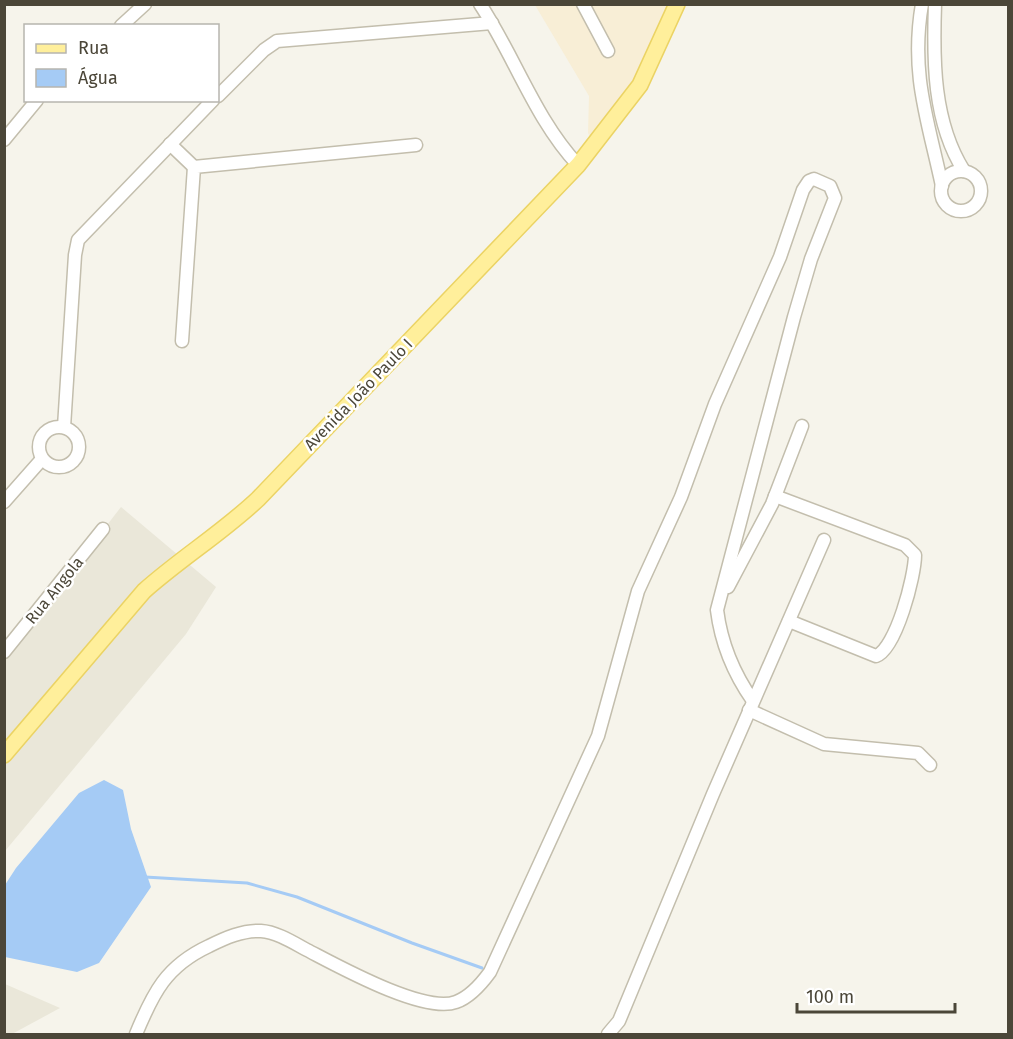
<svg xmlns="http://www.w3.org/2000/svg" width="1013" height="1039" font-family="'Fira Sans',sans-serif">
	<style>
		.residential { fill: #eae7d9 }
		.commercial { fill: #f8eed6 }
		.water { fill: #a5cbf5 }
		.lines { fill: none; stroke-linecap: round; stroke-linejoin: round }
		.stream { stroke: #a5cbf5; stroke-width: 3 }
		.minor-casing { stroke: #c3bead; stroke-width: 15 }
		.major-casing { stroke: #ebd364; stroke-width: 18 }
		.minor { stroke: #fff; stroke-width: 12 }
		.major { stroke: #ffef9b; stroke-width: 15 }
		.labels { text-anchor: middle; stroke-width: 5; stroke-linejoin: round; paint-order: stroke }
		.street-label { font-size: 16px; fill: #4b4638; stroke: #fff }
	</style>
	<rect width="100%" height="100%" fill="#f6f4eb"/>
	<g class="residential">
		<path d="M121,507L216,587L186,634L5,851V657Z"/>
		<path d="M5,984L60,1008L12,1034H5Z"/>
	</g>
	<path class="commercial" d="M535,5H672L636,82L615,113L590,137L588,133L589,96Z"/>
	<path class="water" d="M104,780L123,790L131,829L151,887L99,963L77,972L5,957V885L16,868L79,793Z"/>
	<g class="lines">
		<path class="stream" d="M145,877L247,883L297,897L412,943L482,968"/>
		<g class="minor-casing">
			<g id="minor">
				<path d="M480,4C515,57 535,119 578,165"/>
				<path d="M583,4L608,51"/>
				<path d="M922,4C910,74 928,120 942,186"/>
				<path d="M935,4C933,60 933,122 964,171"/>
				<path d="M121,26L145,4"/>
				<path d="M218,96L264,50L277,41L492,23"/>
				<path d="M4,140L37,100"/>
				<path d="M170,144L194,167"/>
				<circle cx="961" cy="191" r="20"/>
				<path d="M182,341L194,167L416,145"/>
				<path d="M64,427L75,255L78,240L213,100"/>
				<circle cx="59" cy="447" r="20"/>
				<path d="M775,496L905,545L915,555C915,576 896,649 876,656L789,621"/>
				<path d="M4,502L42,459"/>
				<path d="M728,587L772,504L802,426"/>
				<path d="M4,652L103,529"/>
				<path d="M749,710L824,744L918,753L930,765"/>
				<path d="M136,1034C153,993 166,966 209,946C225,938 243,930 261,931C277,932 294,943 307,950C338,966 424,1014 456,1002C470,997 482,983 490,972L598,736L638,591L681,497L715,404L780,257L803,190L809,181L814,179L830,186L835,198L811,259L794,317L717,610C721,642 734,674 753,701"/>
				<path d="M608,1034L619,1021L713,794L824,540"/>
			</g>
		</g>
		<g class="major-casing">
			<path id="major" d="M4,755L144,591C181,558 222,533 258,499L578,165L640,85L677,4"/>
		</g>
		<use href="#minor" class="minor"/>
		<use href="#major" class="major"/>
	</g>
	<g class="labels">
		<g class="street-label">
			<text transform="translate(358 394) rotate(-46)" y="6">Avenida João Paulo I</text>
			<text transform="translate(54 590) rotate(-51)" y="6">Rua Angola</text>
		</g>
	</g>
	<rect width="1013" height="1039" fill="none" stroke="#4b4638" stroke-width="12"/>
	<rect x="24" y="24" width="195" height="78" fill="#ffffff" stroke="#b7b5af" stroke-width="1.5"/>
	<rect x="36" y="44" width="30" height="9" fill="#ffef9b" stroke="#b7b5af" stroke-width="1.5"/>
	<text x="78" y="54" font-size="18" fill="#4b4638">Rua</text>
	<rect x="36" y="69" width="30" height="18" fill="#a5cbf5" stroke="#b7b5af" stroke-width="1.5"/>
	<text x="78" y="84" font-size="18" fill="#4b4638">Água</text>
	<path d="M797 1003v9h158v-9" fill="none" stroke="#4b4638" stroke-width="3"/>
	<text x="806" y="1003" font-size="18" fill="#4b4638" stroke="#ffffff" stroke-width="4.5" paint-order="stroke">100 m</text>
</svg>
